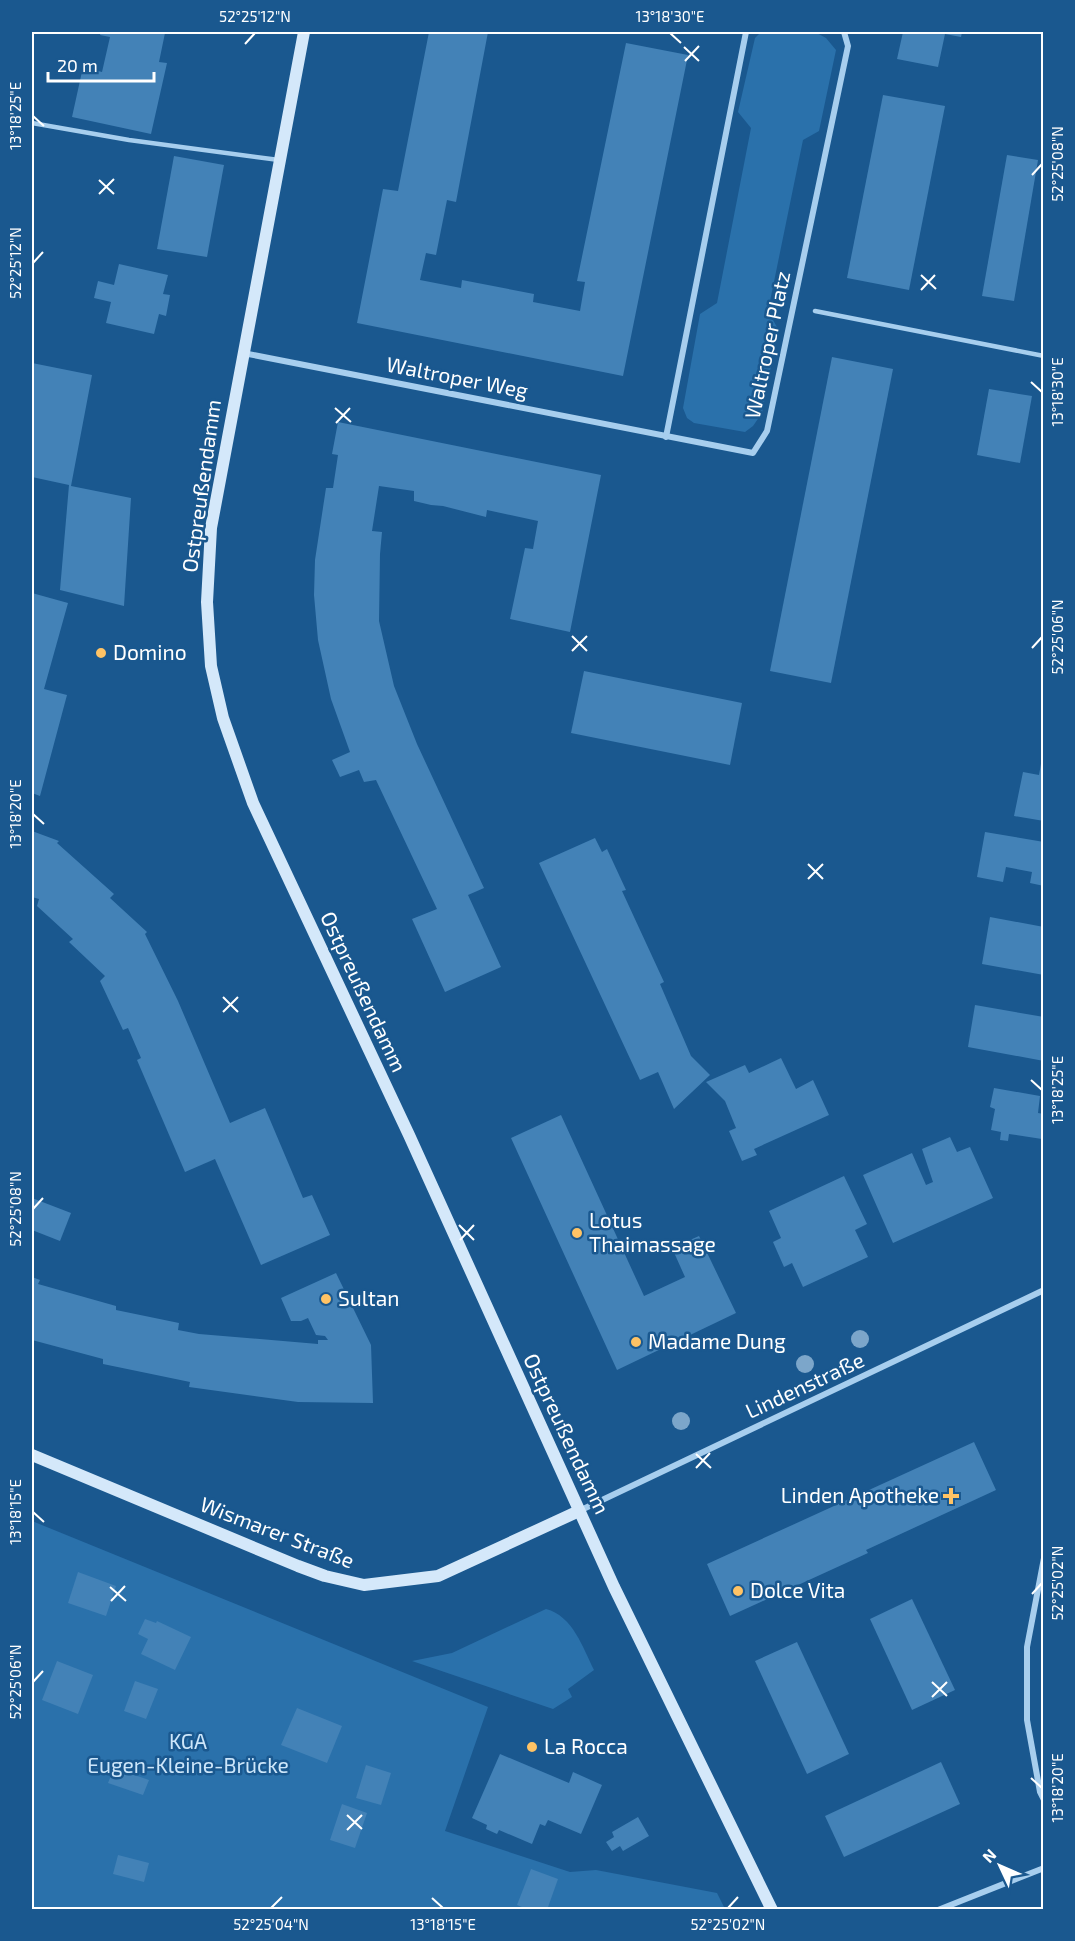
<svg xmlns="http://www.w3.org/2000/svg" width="1075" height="1941" font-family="'Exo 2',sans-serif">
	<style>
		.green { fill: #2a71ab }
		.building { fill: #4382b7 }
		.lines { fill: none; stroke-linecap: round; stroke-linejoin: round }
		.lane { stroke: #a7ceee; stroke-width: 4.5 }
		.street { stroke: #a7ceee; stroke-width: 6 }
		.secondary { stroke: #d4e8fa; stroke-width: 12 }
		.tree { fill: #7ca6ca }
		.ticks { fill: none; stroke: #fff; stroke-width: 2 }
		.poi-dot { fill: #ffc365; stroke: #1a588f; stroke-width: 2 }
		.labels { text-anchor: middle; stroke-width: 5; stroke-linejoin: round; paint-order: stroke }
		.street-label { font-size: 21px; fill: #fff; stroke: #1a588f }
		.poi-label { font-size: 21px; fill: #fff; stroke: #1a588f; text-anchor: start }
		.park-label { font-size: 21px; fill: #cde6fa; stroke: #1a588f }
		.neatline { fill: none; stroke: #fff; stroke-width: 2 }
		.ticks-label { font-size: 15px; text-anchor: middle; fill: #fff }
	</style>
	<rect width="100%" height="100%" fill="#1a588f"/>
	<g class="green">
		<path d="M761,32H815L826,38L836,50L819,131L803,140L768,311L778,329L762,413L753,426L745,432L694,423L687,418L683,408L700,314L717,303L751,128L738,112L755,38Z"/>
		<path d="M32,1521L488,1707L445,1831L570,1872L596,1870L717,1893L725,1909H32Z"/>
		<path d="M546,1609C573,1616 583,1648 594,1670L568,1689L572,1697L553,1709L412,1661L452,1653Z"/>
	</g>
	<g class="building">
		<path d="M101,32H156L165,33L159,62L167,63L151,134L72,117L83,67L102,72L110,37L100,35Z"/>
		<path d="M429,32H488L456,202L447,200L436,255L426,253L420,280L461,288L462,280L534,294L533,302L580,311L585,282L577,281L626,43L688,55L623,376L357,323L383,189L398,191Z"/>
		<path d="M903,32H962L961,37L945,34L938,67L897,59Z"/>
		<path d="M883,95L945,106L909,290L847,278Z"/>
		<path d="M1007,155L1038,160L1014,301L982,296Z"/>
		<path d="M174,156L224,165L207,257L157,249Z"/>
		<path d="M119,264L168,275L163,294L170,295L166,316L159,314L154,334L106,323L111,302L94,298L98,281L114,285Z"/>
		<path d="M832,357L893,369L831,683L770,671Z"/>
		<path d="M32,363L92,375L71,486L131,498L124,606L60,590L69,485L32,477Z"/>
		<path d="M989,389L1032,396L1020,463L977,455Z"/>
		<path d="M338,422L601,475L570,632L510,619L525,548L533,549L538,521L487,510L486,517L443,506L431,505L414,501V491L379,486L372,531L382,532L380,554L379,621L394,686L417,744L484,888L468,895L501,967L445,992L412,919L437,909L376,780L364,782L359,770L340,777L332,760L350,752L331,699L318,640L314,595L315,560L326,488H333L338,455L332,454Z"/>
		<path d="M32,593L68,603L44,689L67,695L40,796L32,793Z"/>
		<path d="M584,671L742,703L730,765L571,733Z"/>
		<path d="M1042,758L1044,821L1014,816L1023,772L1039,775Z"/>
		<path d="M32,831L59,841L57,843L114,894L110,898L147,932L145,934L178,1001L230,1123L265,1108L303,1198L312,1195L330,1235L261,1265L215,1159L185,1172L137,1060L141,1058L128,1028L123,1030L100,981L105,976L69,942L73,939L37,906L39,899L32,897Z"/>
		<path d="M985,832L1044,842V886L1030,883L1032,872L1006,867L1003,882L977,877Z"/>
		<path d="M595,838L602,852L607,849L626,890L622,891L664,982L660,984L691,1056L710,1075L674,1109L658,1072L640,1080L539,863Z"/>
		<path d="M990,917L1044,927V975L982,964Z"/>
		<path d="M975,1005L1044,1017V1061L968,1047Z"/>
		<path d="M781,1058L796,1089L813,1080L829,1115L754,1149L757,1155L742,1161L729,1131L736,1128L725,1101L706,1082L745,1065L749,1073Z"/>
		<path d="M994,1088L1040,1096L1038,1113L1044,1114L1042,1139L1009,1134L1008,1141L1000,1140L1001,1132L991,1130L995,1109L990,1107Z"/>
		<path d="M561,1115L644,1296L685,1277L672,1248L699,1236L736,1313L617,1370L511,1138Z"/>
		<path d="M950,1137L957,1152L970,1147L993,1198L893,1243L863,1175L912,1153L926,1185L933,1182L922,1149Z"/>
		<path d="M844,1176L867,1224L855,1230L868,1257L803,1287L792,1263L784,1267L773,1242L781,1238L769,1211Z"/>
		<path d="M32,1198L71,1213L60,1241L32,1230Z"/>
		<path d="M336,1273L371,1345L373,1403L298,1402L189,1387L190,1382L103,1364V1359L32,1340V1277L40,1280L38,1284L116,1306V1310L179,1323L178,1330L199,1334L318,1344V1340H328L325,1336L316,1335L308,1318L301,1321H291L281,1298Z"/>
		<path d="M974,1442L996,1490L866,1550L868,1553L730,1616L707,1564Z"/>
		<path d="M78,1572L116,1586L106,1616L68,1603Z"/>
		<path d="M912,1599L955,1690L912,1710L870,1619Z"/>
		<path d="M145,1619L156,1623L157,1621L191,1637L175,1670L141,1654L148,1639L138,1634Z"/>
		<path d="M797,1642L849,1754L807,1774L755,1661Z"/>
		<path d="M57,1661L93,1675L78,1714L42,1700Z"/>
		<path d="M135,1681L158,1689L146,1719L124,1711Z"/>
		<path d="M297,1708L342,1726L327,1763L281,1745Z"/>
		<path d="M500,1754L569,1783L573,1772L602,1785L581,1834L548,1820L545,1826L540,1824L532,1844L499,1830L497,1834L486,1829L487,1825L472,1818Z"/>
		<path d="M941,1762L960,1804L844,1857L825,1816Z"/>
		<path d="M366,1765L391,1773L381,1805L356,1798Z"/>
		<path d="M114,1768L149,1780L143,1795L108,1783Z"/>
		<path d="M342,1804L367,1813L355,1848L330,1840Z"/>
		<path d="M638,1817L649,1836L623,1851L620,1846L612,1851L606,1842L614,1837L612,1832Z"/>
		<path d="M118,1855L149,1863L144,1882L113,1874Z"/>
		<path d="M531,1869L558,1879L547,1910H529L517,1905Z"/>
	</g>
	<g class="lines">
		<g class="lane">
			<path d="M32,123L129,140L279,160"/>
			<path d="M815,311L1044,356"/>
		</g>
		<g class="street">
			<path d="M243,353L753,453L767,431L848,46L844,32"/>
			<path d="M666,437L746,32"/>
			<path d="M579,1511L1044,1290"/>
			<path d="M1044,1558L1027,1647V1720L1040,1792L1044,1800"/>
			<path d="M938,1910L1044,1868"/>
		</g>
		<g class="secondary">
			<path d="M304,32L211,528L207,602L211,666L223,718L253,803L409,1135L614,1587L772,1910"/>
			<path d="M32,1455L298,1566L325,1576L364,1585L438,1576L579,1511"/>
		</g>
	</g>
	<g class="tree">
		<circle cx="860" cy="1339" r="9"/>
		<circle cx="805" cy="1364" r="9"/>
		<circle cx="681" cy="1421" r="9"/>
	</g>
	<path class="ticks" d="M670,33L681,43M245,44L255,33M684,47L699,61M685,61L699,46M33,116L44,126M1032,175L1042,164M99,180L114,194M99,194L114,179M33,263L43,252M921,275L936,289M921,290L935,275M1031,382L1042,392M335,408L351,422M336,423L350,408M572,636L587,651M1032,648L1042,637M572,651L587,636M33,814L44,824M808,864L823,879M808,879L823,864M223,997L238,1012M223,1012L238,997M1031,1080L1042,1090M33,1209L43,1198M459,1225L474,1240M460,1240L474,1225M696,1454L711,1468M696,1468L710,1453M33,1512L44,1522M110,1587L126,1601M1032,1594L1042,1583M111,1601L125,1586M33,1682L43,1671M932,1682L947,1696M932,1697L947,1682M1031,1778L1042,1788M347,1815L362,1829M347,1830L362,1815M432,1898L443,1908M271,1908L282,1897M728,1908L738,1897"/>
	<g class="poi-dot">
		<circle cx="101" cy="653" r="6"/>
		<circle cx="577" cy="1233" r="6"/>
		<circle cx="326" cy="1299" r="6"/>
		<circle cx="636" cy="1342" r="6"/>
		<path d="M948 1487h6v6h6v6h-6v6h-6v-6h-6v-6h6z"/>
		<circle cx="738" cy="1591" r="6"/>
		<circle cx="532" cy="1747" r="6"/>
	</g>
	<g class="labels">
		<g class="street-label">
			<text transform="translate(768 345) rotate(-78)" y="7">Waltroper Platz</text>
			<text transform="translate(457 378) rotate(11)" y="7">Waltroper Weg</text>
			<text transform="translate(202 486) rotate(-82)" y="7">Ostpreußendamm</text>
			<text transform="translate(363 992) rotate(65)" y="7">Ostpreußendamm</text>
			<text transform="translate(805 1386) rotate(-25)" y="7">Lindenstraße</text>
			<text transform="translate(566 1434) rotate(65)" y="7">Ostpreußendamm</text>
			<text transform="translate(277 1533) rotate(21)" y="7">Wismarer Straße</text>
		</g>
		<g class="poi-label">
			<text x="113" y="660">Domino</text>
			<text x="589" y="1228">Lotus<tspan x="589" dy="24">Thaimassage</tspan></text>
			<text x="338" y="1306">Sultan</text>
			<text x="648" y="1349">Madame Dung</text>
			<text x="939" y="1503" text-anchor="end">Linden Apotheke</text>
			<text x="750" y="1598">Dolce Vita</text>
			<text x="544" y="1754">La Rocca</text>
		</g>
		<g class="park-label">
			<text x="188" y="1749">KGA<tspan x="188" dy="24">Eugen-Kleine-Brücke</tspan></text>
		</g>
	</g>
	<rect width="1075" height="1941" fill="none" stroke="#1a588f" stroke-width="66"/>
	<g transform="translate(1000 1866) rotate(314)" stroke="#1a588f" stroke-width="4.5" paint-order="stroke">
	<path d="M0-4.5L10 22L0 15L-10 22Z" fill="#ffffff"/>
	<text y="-9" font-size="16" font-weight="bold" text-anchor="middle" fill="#ffffff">N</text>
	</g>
	<path d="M48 72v9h106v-9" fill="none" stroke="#ffffff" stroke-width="3"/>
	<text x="57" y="72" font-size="18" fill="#ffffff" stroke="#1a588f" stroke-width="4.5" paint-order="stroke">20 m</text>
	<rect x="33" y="33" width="1009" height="1875" class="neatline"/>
	<g class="ticks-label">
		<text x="255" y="22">52°25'12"N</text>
		<text x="670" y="22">13°18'30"E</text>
		<text transform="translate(16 116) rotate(-90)" y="5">13°18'25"E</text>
		<text transform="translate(1058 164) rotate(-90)" y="5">52°25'08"N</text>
		<text transform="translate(16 263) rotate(-90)" y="5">52°25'12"N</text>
		<text transform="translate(1058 392) rotate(-90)" y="5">13°18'30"E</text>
		<text transform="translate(1058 637) rotate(-90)" y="5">52°25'06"N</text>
		<text transform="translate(16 814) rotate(-90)" y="5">13°18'20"E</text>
		<text transform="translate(1058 1090) rotate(-90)" y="5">13°18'25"E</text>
		<text transform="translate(16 1209) rotate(-90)" y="5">52°25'08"N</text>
		<text transform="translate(16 1512) rotate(-90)" y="5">13°18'15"E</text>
		<text transform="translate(1058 1583) rotate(-90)" y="5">52°25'02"N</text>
		<text transform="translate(16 1682) rotate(-90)" y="5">52°25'06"N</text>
		<text transform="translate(1058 1788) rotate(-90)" y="5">13°18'20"E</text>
		<text x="271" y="1930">52°25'04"N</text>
		<text x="443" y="1930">13°18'15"E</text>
		<text x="728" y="1930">52°25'02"N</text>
	</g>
</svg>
